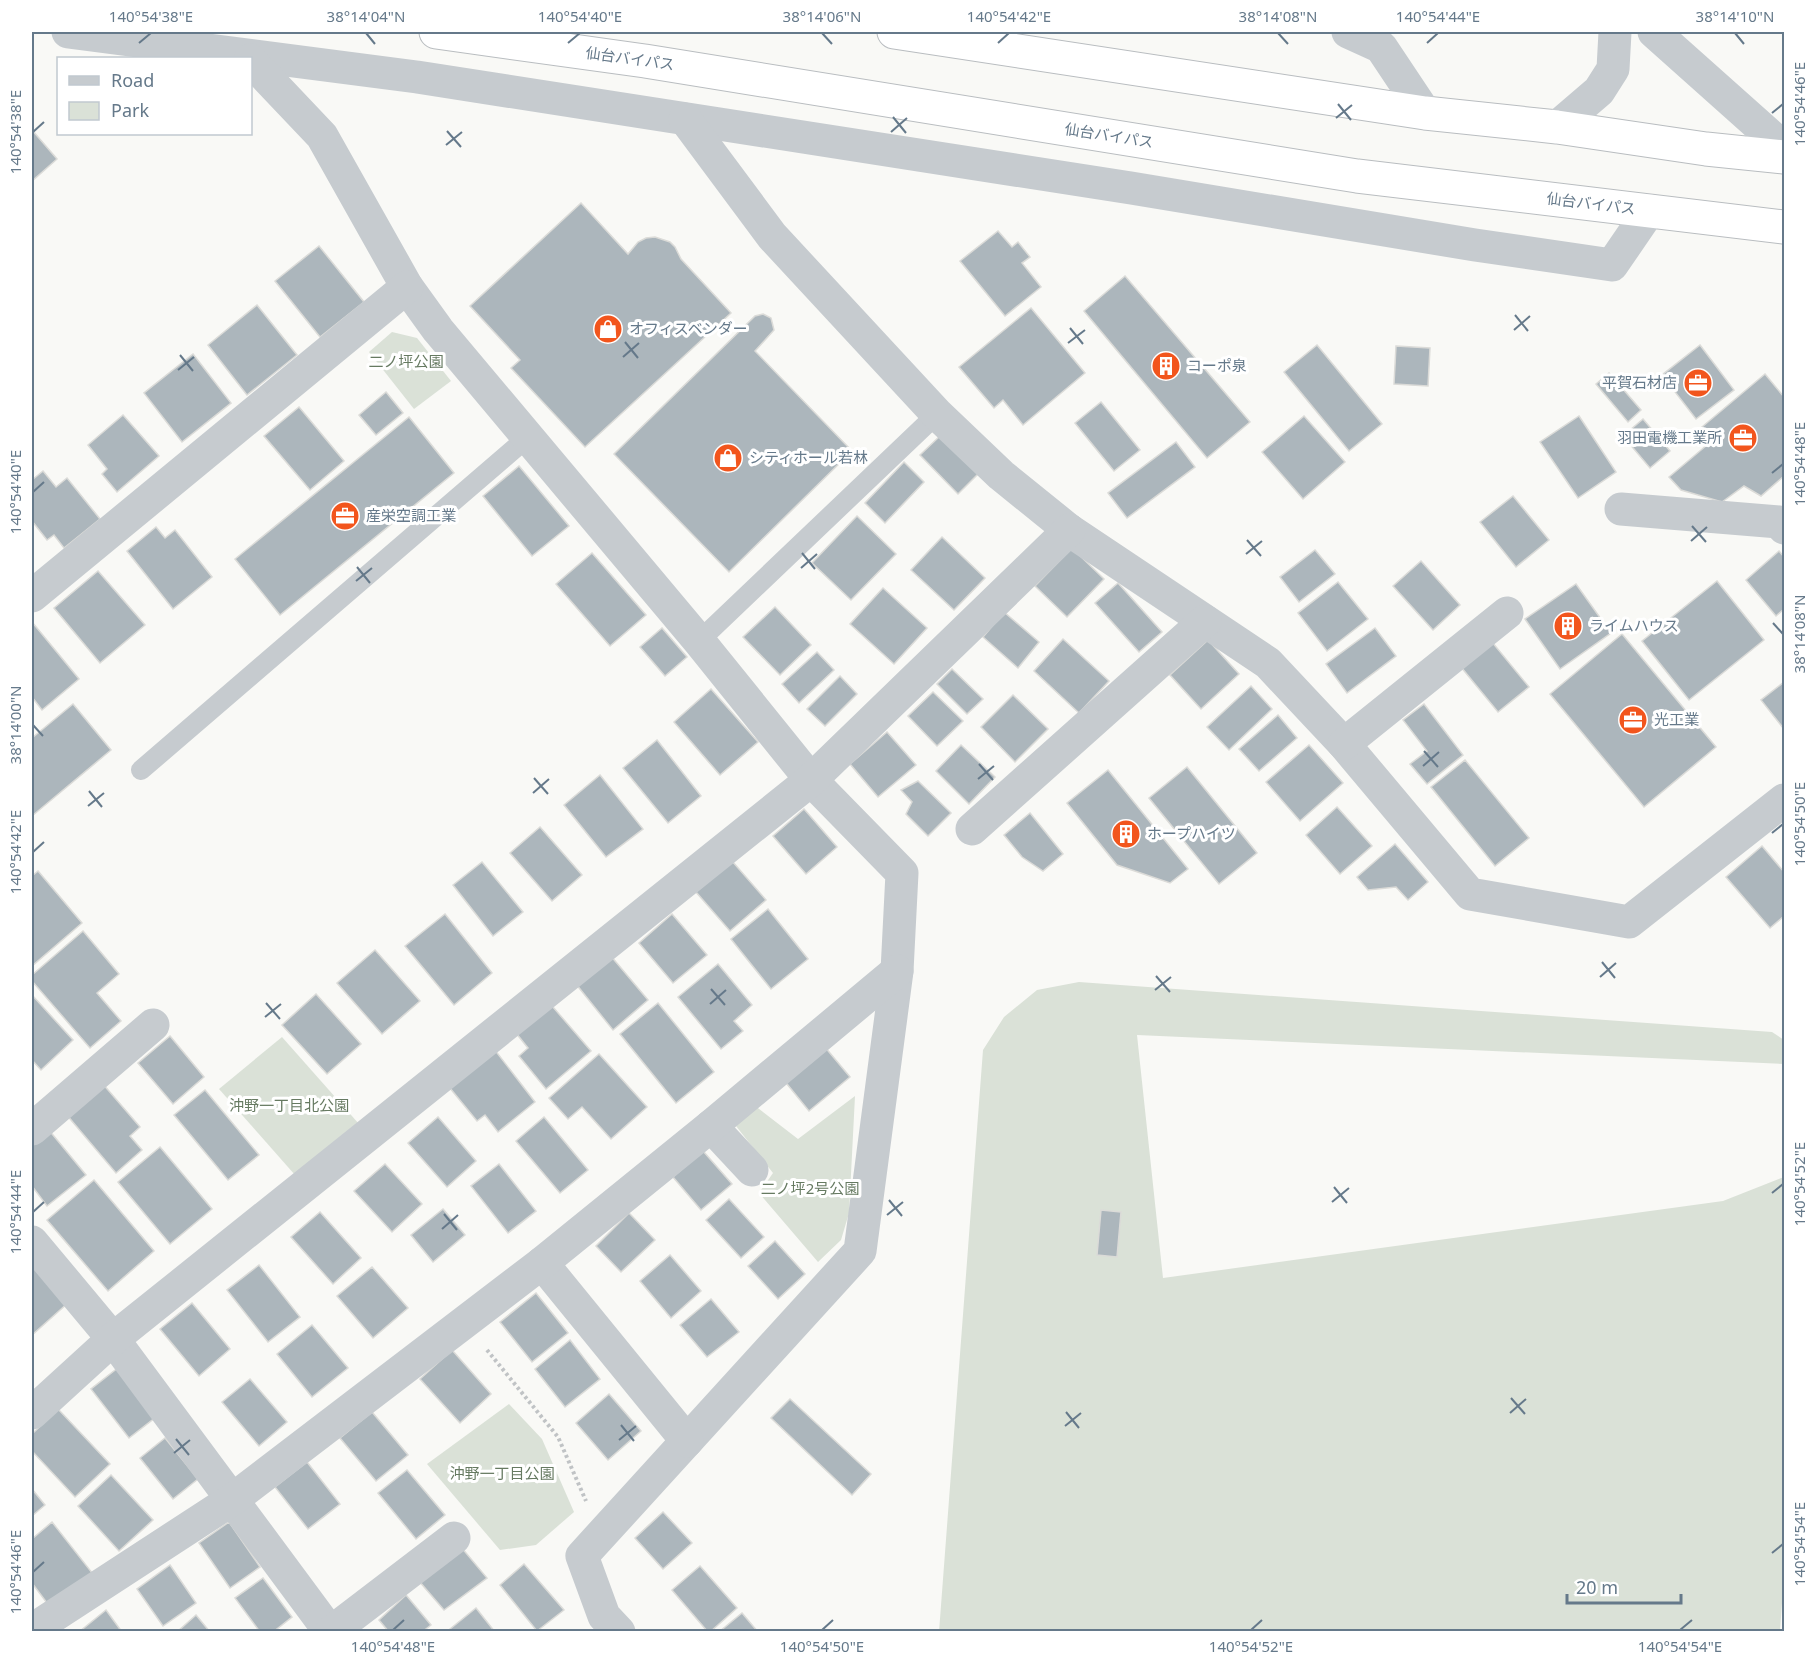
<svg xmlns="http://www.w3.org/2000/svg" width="1816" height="1663" font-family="'Noto Sans','Noto Sans JP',sans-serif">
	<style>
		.green { fill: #dae1d7 }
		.building { fill: #acb6bc; stroke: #dbdbd8; stroke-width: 1.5 }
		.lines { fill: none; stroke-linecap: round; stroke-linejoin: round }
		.highway-casing { stroke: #b9bdc0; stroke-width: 35 }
		.path { stroke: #c0c3c5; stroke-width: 4; stroke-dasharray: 3 3; stroke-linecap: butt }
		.lane { stroke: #c6cbcf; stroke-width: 20 }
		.street { stroke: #c6cbcf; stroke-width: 33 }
		.highway { stroke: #fff; stroke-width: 33 }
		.ticks { fill: none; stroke: #65798a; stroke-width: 2 }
		.labels { text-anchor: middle; stroke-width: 6; stroke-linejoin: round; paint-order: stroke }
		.street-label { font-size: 15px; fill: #65798a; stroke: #fff }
		.poi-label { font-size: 15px; fill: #65798a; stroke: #fff; text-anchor: start }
		.park-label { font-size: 15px; fill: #667a61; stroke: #fff }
		.neatline { fill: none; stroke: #65798a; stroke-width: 2 }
		.ticks-label { font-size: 15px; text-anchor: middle; fill: #65798a }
	</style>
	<rect width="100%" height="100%" fill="#f9f9f6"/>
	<g class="green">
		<path d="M392,332L417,338L451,381L414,409L369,352Z"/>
		<path d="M1079,982L1772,1032L1784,1040V1064L1137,1035L1163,1278L1723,1201L1784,1177V1575L1780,1631L939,1632L983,1050L1004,1017L1037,990Z"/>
		<path d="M282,1037L359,1124L295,1175L219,1089Z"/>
		<path d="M855,1096L849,1213L841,1240L818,1262L759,1193L773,1173L736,1126L754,1105L798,1139Z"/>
		<path d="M509,1404L542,1439L574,1512L536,1545L500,1550L427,1464Z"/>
	</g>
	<g class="building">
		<path d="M32,130L57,159L32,181Z"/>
		<path d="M581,203L628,254L638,242L646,238L655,237L670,242L675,247L681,259L731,313L585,447L511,368L520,360L470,306Z"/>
		<path d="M998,231L1012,247L1018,242L1030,257L1022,263L1041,287L1005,316L960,261Z"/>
		<path d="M319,246L364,302L320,337L275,281Z"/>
		<path d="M1125,276L1250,422L1207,458L1084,311Z"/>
		<path d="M257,305L297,355L247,395L208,345Z"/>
		<path d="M1031,308L1085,373L1023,425L1003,400L994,408L959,367Z"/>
		<path d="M763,314L771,318L774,330L755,351L852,451L729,572L614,454L755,316Z"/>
		<path d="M1317,345L1382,424L1349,451L1284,372Z"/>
		<path d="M1700,345L1734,390L1696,419L1662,375Z"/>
		<path d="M1396,346L1430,348L1428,386L1394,384Z"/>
		<path d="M193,354L231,403L182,442L144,393Z"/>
		<path d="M1609,373L1641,410L1628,422L1596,384Z"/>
		<path d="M1765,374L1784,397V476L1761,496L1744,486L1722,502L1681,490L1669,477L1707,445L1696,432Z"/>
		<path d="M386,392L403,413L376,435L359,415Z"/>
		<path d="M1101,402L1140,450L1114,471L1075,423Z"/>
		<path d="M299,407L344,461L310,490L264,436Z"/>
		<path d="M123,415L159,456L117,492L102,474L107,469L88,445Z"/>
		<path d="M1304,416L1345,462L1303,499L1262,452Z"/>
		<path d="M1579,416L1616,472L1578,498L1540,442Z"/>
		<path d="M409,417L454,473L280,615L235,559Z"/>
		<path d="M1643,419L1670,451L1650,468L1623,436Z"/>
		<path d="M941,435L979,473L958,494L920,455Z"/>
		<path d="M1176,442L1195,467L1127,518L1108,493Z"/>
		<path d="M904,462L924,482L885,523L865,503Z"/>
		<path d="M519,466L569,526L532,556L483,496Z"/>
		<path d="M43,471L56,487L67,478L100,519L64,548L54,535L47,540L32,521V480Z"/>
		<path d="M1513,496L1549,540L1516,567L1480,522Z"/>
		<path d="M857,516L896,554L851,600L812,563Z"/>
		<path d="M156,527L165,538L175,530L212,577L173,609L127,551Z"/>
		<path d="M942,537L985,578L954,610L911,570Z"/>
		<path d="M1072,548L1104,579L1067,617L1035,586Z"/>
		<path d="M1315,550L1335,574L1299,602L1280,577Z"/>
		<path d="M1779,551L1784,557V609L1776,616L1746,580Z"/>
		<path d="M592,553L646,615L610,646L556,584Z"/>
		<path d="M1421,561L1460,605L1433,630L1393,586Z"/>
		<path d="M98,571L145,625L100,663L54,608Z"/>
		<path d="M1717,581L1764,640L1689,700L1642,641Z"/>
		<path d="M1338,582L1368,619L1327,651L1298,613Z"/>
		<path d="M1118,583L1162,632L1139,652L1095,603Z"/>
		<path d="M1576,584L1611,633L1560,669L1525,619Z"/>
		<path d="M883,588L927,628L894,664L850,624Z"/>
		<path d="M775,607L811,645L780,675L743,637Z"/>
		<path d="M1004,612L1039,642L1018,668L983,637Z"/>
		<path d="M32,622L79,679L42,710L32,697Z"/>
		<path d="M662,628L687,657L665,676L640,647Z"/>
		<path d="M1375,628L1396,656L1347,693L1326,664Z"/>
		<path d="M1622,634L1716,747L1644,807L1550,694Z"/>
		<path d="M1063,639L1109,681L1079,713L1034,671Z"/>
		<path d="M1208,640L1239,674L1201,709L1170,675Z"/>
		<path d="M1492,642L1529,687L1498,712L1461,667Z"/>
		<path d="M817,652L834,670L799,703L782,684Z"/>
		<path d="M952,669L983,699L967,714L937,684Z"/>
		<path d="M840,676L857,694L825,726L807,709Z"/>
		<path d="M1784,682V729L1761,700Z"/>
		<path d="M1251,686L1272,709L1229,750L1207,727Z"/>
		<path d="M711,689L758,742L720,775L674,722Z"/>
		<path d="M933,692L963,721L937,746L908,716Z"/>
		<path d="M1013,695L1048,729L1015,762L981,727Z"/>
		<path d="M73,704L111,750L32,816V738Z"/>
		<path d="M1424,704L1463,755L1427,784L1410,764L1427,751L1403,720Z"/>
		<path d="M1278,715L1297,738L1259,771L1239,749Z"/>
		<path d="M887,732L916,765L878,797L850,764Z"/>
		<path d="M657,740L701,796L668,823L623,768Z"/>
		<path d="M961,745L995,777L969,804L936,771Z"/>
		<path d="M1309,745L1343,783L1300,821L1266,782Z"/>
		<path d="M1465,760L1529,838L1495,866L1431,787Z"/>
		<path d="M1187,767L1257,853L1219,884L1149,798Z"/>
		<path d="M1108,770L1188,869L1170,883L1117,865L1067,803Z"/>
		<path d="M600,775L643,829L606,857L564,805Z"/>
		<path d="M918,781L951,813L928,836L906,814L912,802L901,790Z"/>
		<path d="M1337,807L1372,846L1340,874L1306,835Z"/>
		<path d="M804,809L837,847L806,874L773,836Z"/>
		<path d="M1030,813L1063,854L1043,871L1022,857L1004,835Z"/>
		<path d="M540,827L582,875L552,901L510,853Z"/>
		<path d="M1395,844L1428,882L1408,900L1396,887L1368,890L1357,877Z"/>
		<path d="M1762,846L1784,872V916L1770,928L1726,877Z"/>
		<path d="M732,861L766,900L730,931L696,892Z"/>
		<path d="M482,862L523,912L493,936L453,885Z"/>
		<path d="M38,871L82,923L32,966V876Z"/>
		<path d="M768,909L808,959L771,989L731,939Z"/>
		<path d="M445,914L492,973L454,1005L405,946Z"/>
		<path d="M672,914L707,955L673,983L639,943Z"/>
		<path d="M83,931L119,974L97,993L121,1021L90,1048L32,981V975Z"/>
		<path d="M375,950L420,1001L382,1034L337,983Z"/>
		<path d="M610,955L648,1000L613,1030L576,984Z"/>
		<path d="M718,964L752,1005L734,1021L743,1031L721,1049L678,997Z"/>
		<path d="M316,994L361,1044L327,1074L282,1025Z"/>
		<path d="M32,995L73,1040L41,1070L32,1060Z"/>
		<path d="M546,999L591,1051L546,1089L519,1056L528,1048L512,1028Z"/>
		<path d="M658,1003L714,1072L676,1103L620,1034Z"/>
		<path d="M170,1036L204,1077L173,1104L138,1063Z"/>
		<path d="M491,1045L535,1102L498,1132L485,1115L477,1121L445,1082Z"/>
		<path d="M824,1046L850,1077L809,1111L783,1079Z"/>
		<path d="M599,1054L647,1107L611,1139L582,1107L568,1119L549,1098Z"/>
		<path d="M102,1083L140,1127L130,1136L142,1150L116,1173L66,1114Z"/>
		<path d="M205,1090L259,1155L228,1180L174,1115Z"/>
		<path d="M438,1117L476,1161L447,1187L408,1143Z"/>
		<path d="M544,1117L588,1170L560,1193L516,1141Z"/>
		<path d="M48,1129L86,1175L47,1206L32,1186V1142Z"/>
		<path d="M160,1147L212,1209L170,1244L118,1182Z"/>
		<path d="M703,1151L732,1184L701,1210L673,1177Z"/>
		<path d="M385,1164L422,1204L392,1232L354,1191Z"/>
		<path d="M499,1164L536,1211L508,1233L471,1186Z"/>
		<path d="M94,1180L154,1251L108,1291L47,1220Z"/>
		<path d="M729,1199L764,1237L741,1258L706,1220Z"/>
		<path d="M443,1209L465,1235L433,1262L411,1235Z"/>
		<path d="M1101,1210L1121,1212L1117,1257L1097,1255Z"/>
		<path d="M320,1212L361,1258L333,1284L291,1237Z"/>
		<path d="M629,1213L655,1240L621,1272L596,1246Z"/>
		<path d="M775,1241L805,1274L778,1299L748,1266Z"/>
		<path d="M670,1255L701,1291L671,1318L640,1281Z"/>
		<path d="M32,1259L69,1302L32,1335Z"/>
		<path d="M259,1265L300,1317L268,1342L227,1290Z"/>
		<path d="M372,1267L408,1308L373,1338L337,1296Z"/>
		<path d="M536,1293L568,1333L532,1362L500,1322Z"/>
		<path d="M711,1299L739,1332L707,1357L680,1325Z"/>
		<path d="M192,1303L230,1349L199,1376L160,1329Z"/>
		<path d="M312,1325L348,1368L312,1397L277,1354Z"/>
		<path d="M570,1340L600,1379L565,1407L535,1369Z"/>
		<path d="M452,1350L491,1394L460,1423L420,1379Z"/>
		<path d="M119,1367L156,1417L129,1438L91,1389Z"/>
		<path d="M250,1379L287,1422L259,1446L222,1402Z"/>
		<path d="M609,1394L641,1431L608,1460L576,1423Z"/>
		<path d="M790,1399L871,1474L852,1495L771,1418Z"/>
		<path d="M58,1409L110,1464L75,1497L32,1451V1434Z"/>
		<path d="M372,1412L408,1455L376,1481L340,1438Z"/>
		<path d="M165,1438L198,1479L173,1499L140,1458Z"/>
		<path d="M307,1462L340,1504L308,1529L275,1487Z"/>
		<path d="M407,1470L445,1515L416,1539L378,1493Z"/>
		<path d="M111,1475L153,1520L119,1551L78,1506Z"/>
		<path d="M32,1489L45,1505L32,1516Z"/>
		<path d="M663,1512L692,1543L663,1569L635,1538Z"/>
		<path d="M52,1522L93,1574L50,1607L32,1583V1539Z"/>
		<path d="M229,1522L260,1567L230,1588L199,1543Z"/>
		<path d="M461,1547L487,1578L444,1610L419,1581Z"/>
		<path d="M524,1564L564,1610L537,1631L500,1585Z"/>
		<path d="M170,1565L196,1603L163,1626L137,1589Z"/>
		<path d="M700,1566L737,1608L710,1632H708L672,1590Z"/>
		<path d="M263,1578L292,1617L273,1632H260L235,1598Z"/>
		<path d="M406,1595L431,1625L422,1632H389L379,1620Z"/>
		<path d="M476,1608L495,1632H453L450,1629Z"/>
		<path d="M106,1610L122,1632H79Z"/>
		<path d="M742,1613L758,1632H719Z"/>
		<path d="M196,1615L210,1632H177Z"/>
	</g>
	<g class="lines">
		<g class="highway-casing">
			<g id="highway">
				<path d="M436,32L645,61L1357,176L1784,227"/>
				<path d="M894,32L1425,113L1557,127L1706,149L1784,157"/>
			</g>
		</g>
		<path class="path" d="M487,1350L558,1437L586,1501"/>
		<g class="lane">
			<path d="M699,641L937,414"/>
			<path d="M141,770L528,437"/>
		</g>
		<g class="street">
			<path d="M68,32L417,77L1131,188L1475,245L1612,265L1649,211"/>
			<path d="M1348,32L1381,47L1425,113"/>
			<path d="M1654,32L1784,148"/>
			<path d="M250,60L322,136L407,287L438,330L699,641L811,780L902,873L897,971L860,1251L582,1556L604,1616L619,1632"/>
			<path d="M685,119L772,236L937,414L1001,475L1069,530L1268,663L1344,744L1470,894L1629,922L1784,800"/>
			<path d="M1557,127L1599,91L1613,69L1615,32"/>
			<path d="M1621,509L1779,522L1784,528"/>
			<path d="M32,596L407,287"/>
			<path d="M1344,744L1507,613"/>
			<path d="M972,829L1205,621"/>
			<path d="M711,1126L752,1170"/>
			<path d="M32,1129L153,1025"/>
			<path d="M32,1242L113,1339L330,1632"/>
			<path d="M542,1263L687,1441"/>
			<path d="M32,1413L113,1339L811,780L1069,530"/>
			<path d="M32,1630L233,1499L542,1263L711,1126L897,971"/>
			<path d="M331,1632L454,1538"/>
		</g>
		<use href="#highway" class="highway"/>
	</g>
	<path class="ticks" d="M366,33L375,44M822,33L832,44M1278,33L1288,44M1735,33L1744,44M139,43L151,33M568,43L580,33M998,43L1009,33M1427,43L1438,33M1338,104L1351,120M1772,113L1783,104M893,117L906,133M1336,118L1352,105M447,131L461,147M33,132L44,122M891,132L907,118M446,145L462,132M1515,315L1528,331M1070,328L1083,344M1514,330L1530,316M625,342L638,358M1068,343L1085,330M180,355L193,371M623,357L639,343M178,370L194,357M1772,473L1783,464M33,492L44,482M1692,526L1706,542M1247,540L1261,556M1691,541L1707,527M802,553L815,569M1246,554L1262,541M357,567L370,583M801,568L817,554M356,581L372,568M1773,623L1783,634M33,725L43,736M1424,751L1438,767M979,764L993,780M1423,766L1439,752M534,778L548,794M978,779L994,766M89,791L102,807M533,793L549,779M88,806L104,793M1772,833L1783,824M33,852L44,842M1602,962L1615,978M1156,976L1170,992M1600,977L1616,963M711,989L725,1005M1155,990L1171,977M266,1003L280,1019M710,1004L726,990M265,1017L281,1004M1334,1187L1347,1203M1772,1193L1783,1184M889,1200L902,1216M1332,1202L1349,1188M33,1212L44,1202M444,1214L457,1230M887,1215L903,1202M442,1229L458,1215M1511,1398L1525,1414M1066,1412L1079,1428M1510,1413L1526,1399M621,1425L634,1441M1065,1426L1081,1413M176,1439L189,1455M619,1440L636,1426M174,1453L190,1440M1772,1553L1783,1544M33,1572L44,1562M393,1630L404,1620M822,1630L833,1620M1251,1630L1262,1620M1680,1630L1692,1620"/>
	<defs>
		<g id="shop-disc" transform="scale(1.5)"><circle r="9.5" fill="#f2551d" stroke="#fff"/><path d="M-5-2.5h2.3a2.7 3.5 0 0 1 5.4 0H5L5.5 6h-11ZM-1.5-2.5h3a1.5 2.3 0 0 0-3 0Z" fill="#fff"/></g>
		<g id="building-disc" transform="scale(1.5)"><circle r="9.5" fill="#f2551d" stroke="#fff"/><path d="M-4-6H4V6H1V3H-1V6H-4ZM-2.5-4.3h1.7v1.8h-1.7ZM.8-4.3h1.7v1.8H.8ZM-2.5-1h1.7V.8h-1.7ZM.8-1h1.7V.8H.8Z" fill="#fff"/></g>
		<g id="office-disc" transform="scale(1.5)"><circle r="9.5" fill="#f2551d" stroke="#fff"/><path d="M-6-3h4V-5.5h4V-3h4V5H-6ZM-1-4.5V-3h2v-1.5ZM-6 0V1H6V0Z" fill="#fff"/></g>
	</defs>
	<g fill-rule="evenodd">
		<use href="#shop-disc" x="608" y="329"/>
		<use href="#building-disc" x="1166" y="366"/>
		<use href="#office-disc" x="1698" y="383"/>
		<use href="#office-disc" x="1743" y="438"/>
		<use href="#shop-disc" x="728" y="458"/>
		<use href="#office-disc" x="345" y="516"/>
		<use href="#building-disc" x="1568" y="626"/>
		<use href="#office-disc" x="1633" y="720"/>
		<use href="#building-disc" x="1126" y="834"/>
	</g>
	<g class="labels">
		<g class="street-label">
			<text transform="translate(630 59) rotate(8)" y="5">仙台バイパス</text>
			<text transform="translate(1109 136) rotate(9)" y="5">仙台バイパス</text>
			<text transform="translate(1591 204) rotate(7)" y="5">仙台バイパス</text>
		</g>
		<g class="poi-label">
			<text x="629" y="334">オフィスベンダー</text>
			<text x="1187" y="371">コーポ泉</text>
			<text x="1677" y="388" text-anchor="end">平賀石材店</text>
			<text x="1722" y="443" text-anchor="end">羽田電機工業所</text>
			<text x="749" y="463">シティホール若林</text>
			<text x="366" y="521">産栄空調工業</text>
			<text x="1589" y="631">ライムハウス</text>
			<text x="1654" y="725">光工業</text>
			<text x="1147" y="839">ホープハイツ</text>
		</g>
		<g class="park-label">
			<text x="406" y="367">二ノ坪公園</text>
			<text x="289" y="1111">沖野一丁目北公園</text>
			<text x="810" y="1194">二ノ坪2号公園</text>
			<text x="502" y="1479">沖野一丁目公園</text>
		</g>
	</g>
	<rect width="1816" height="1663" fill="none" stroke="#ffffff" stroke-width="66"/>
	<rect x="57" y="57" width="195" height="78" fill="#ffffff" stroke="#c1c9d0" stroke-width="1.5"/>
	<rect x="69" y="76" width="30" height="9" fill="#c6cbcf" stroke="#c1c9d0" stroke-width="1.5"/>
	<text x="111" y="87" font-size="18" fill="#65798a">Road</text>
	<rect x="69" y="102" width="30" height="18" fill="#dae1d7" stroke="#c1c9d0" stroke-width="1.5"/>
	<text x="111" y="117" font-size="18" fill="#65798a">Park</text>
	<path d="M1567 1594v9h114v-9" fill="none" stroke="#65798a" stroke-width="3"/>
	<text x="1576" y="1594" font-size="18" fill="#65798a" stroke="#ffffff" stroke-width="4.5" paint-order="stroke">20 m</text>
	<rect x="33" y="33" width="1750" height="1597" class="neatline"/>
	<g class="ticks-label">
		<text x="151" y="22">140°54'38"E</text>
		<text x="366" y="22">38°14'04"N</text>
		<text x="580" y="22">140°54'40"E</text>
		<text x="822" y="22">38°14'06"N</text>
		<text x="1009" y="22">140°54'42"E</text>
		<text x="1278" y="22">38°14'08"N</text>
		<text x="1438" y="22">140°54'44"E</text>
		<text x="1735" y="22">38°14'10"N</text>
		<text transform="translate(1800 104) rotate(-90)" y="5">140°54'46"E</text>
		<text transform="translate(16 132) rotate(-90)" y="5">140°54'38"E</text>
		<text transform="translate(1800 464) rotate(-90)" y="5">140°54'48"E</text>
		<text transform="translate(16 492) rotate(-90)" y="5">140°54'40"E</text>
		<text transform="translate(1800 634) rotate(-90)" y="5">38°14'08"N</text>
		<text transform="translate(16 725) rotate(-90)" y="5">38°14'00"N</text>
		<text transform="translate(1800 824) rotate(-90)" y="5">140°54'50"E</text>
		<text transform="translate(16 852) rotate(-90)" y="5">140°54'42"E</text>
		<text transform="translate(1800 1184) rotate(-90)" y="5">140°54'52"E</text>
		<text transform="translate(16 1212) rotate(-90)" y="5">140°54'44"E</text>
		<text transform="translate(1800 1544) rotate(-90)" y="5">140°54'54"E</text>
		<text transform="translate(16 1572) rotate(-90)" y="5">140°54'46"E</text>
		<text x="393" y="1652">140°54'48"E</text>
		<text x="822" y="1652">140°54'50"E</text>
		<text x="1251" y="1652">140°54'52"E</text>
		<text x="1680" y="1652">140°54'54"E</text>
	</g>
</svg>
